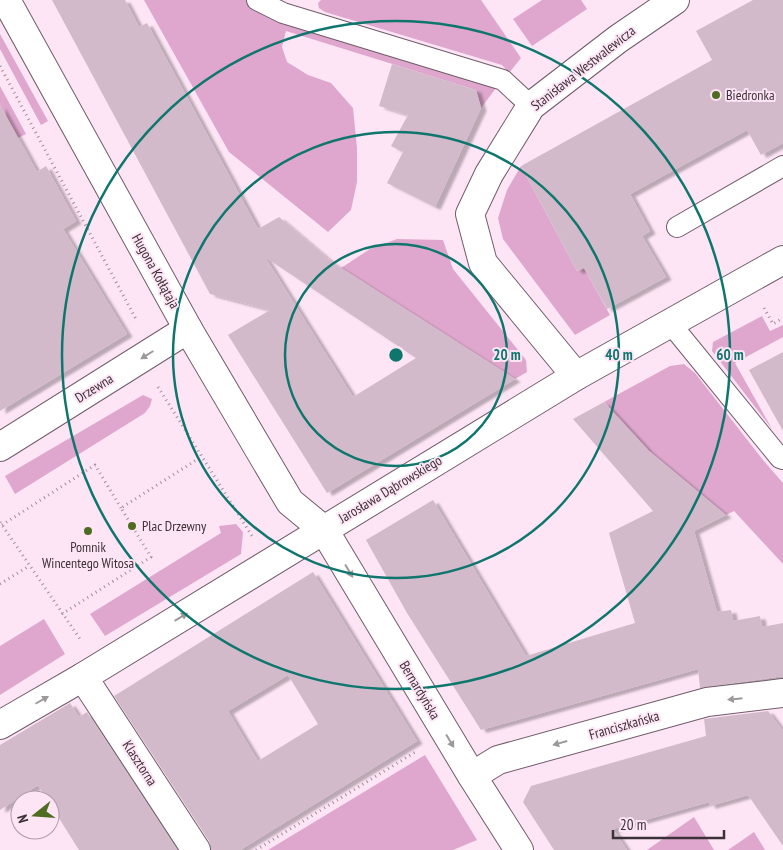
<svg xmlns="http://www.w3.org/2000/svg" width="783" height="850" font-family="'PT Sans Narrow',sans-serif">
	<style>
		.green { fill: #dfa7cd }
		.building { fill: #d2baca; fill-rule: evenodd; filter: url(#shadow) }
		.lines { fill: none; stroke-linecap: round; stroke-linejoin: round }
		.lane-casing { stroke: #715c6a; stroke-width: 22 }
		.street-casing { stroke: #715c6a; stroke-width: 30 }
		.secondary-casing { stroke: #715c6a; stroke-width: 30 }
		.path { stroke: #a08e9a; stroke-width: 3; stroke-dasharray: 1 4; stroke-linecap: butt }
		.lane { stroke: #fff; stroke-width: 20 }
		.street { stroke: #fff; stroke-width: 28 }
		.secondary { stroke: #fff; stroke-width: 28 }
		.oneway { fill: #9d989c }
		.ring { fill: none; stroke: #0f766e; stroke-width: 2.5 }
		.poi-dot { fill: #4e6d22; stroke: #fee5f5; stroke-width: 2 }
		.labels { text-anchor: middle; stroke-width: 4; stroke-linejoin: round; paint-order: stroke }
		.street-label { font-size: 14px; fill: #3b3138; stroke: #fee5f5 }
		.poi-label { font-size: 14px; fill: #3b3138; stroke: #fee5f5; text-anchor: start }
		.centre { fill: #0f766e; stroke: #fee5f5; stroke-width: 2.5 }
		.ring-label { font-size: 15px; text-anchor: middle; font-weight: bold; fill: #0f766e; stroke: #fee5f5; stroke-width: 4; stroke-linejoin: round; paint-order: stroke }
	</style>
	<defs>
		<filter id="shadow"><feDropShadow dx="5.5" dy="3" stdDeviation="1" flood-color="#0004"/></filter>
	</defs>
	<rect width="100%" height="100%" fill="#fee5f5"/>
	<g class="green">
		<path d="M144,0H246L262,13L496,88L481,108L476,90L286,31L282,47L287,62L308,75L331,83L353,108L357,148V182L351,210L328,232L229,152Z"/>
		<path d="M321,0H481L521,58L509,73L502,65L325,12L319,8L318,3Z"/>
		<path d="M542,0H581L587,9L532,46L513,19Z"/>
		<path d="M0,34L48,121L41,125L0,49Z"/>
		<path d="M0,86L26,134L18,138L0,105Z"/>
		<path d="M521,166L577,271L584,268L610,315L575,335L503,239L498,218L507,190Z"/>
		<path d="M397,239L443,240L453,269L526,360L527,372L515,379L341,268L370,249Z"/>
		<path d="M762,316L770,331L783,325V337L735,363L772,429L712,351L713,342Z"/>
		<path d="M684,364L695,373L763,460L783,483V564L734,511L726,515L649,451L604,402L670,366Z"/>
		<path d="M143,395L152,399L150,406L145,413L15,494L5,476Z"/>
		<path d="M236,524L243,532L241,554L105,636L90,614L221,533L219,526Z"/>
		<path d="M44,619L65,654L0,695V646Z"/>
		<path d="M425,755L477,840L453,850H268Z"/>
		<path d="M694,817L714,850H647Z"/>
		<path d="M754,832L765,850H728Z"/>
	</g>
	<g class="building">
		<path d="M52,0H125L139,27L147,23L258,229L279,217L332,262L515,379L327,493L228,335L270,310L210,294ZM265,257L277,265L416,358L353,397Z"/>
		<path d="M753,0H783V143L761,155L747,130L630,194L650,231L642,236L666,277L607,309L584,268L577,271L521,166L712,60L696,31Z"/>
		<path d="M392,64L476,90L481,108L435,207L387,183L403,152L391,146L408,115L379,106Z"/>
		<path d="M0,105L37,172L46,166L76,221L63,229L127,334L0,411Z"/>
		<path d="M783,352V431L749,370Z"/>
		<path d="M604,402L649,451L726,515L694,531L717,612L731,610L733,621L760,616L762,627L783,623V676L700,688L698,669L481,730L407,613L366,540L433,500L526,656L635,623L609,533L653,511L573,419Z"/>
		<path d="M313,572L417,741L240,850H211L209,841L114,696ZM288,675L318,724L258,761L228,711Z"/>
		<path d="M70,703L79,717L87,712L177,850H79L50,804V800H47L38,785L0,810V745Z"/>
		<path d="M768,711L783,731V846L748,795L710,806L709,802L613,829L627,850H554L523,802L531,786L706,736L704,719Z"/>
	</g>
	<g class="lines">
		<g class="lane-casing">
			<g id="lane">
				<path d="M257,0L283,13L503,80L531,106"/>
				<path d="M677,227L783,166"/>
				<path d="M670,323L780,458L783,459"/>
			</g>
		</g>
		<g class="street-casing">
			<g id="street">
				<path d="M576,376L483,263L470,214L489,174L531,106L618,39L675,0"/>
				<path d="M324,530L472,776L519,850"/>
				<path d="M83,677L196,850"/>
				<path d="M472,776L498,760L707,702L783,693"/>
			</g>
		</g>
		<g class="secondary-casing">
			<g id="secondary">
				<path d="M6,0L188,329L290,502L324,530"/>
				<path d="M0,447L188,329"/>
				<path d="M0,725L83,677L576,376L783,260"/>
			</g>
		</g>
		<g class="path">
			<path d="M0,66L137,321"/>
			<path d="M764,308L773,324L783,318"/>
			<path d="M158,387L252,536"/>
			<path d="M0,522L80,639"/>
			<path d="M2,525L95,465L121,508"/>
			<path d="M0,584L29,566"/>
			<path d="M62,614L151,557L121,508L201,457"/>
			<path d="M256,850L417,751"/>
		</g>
		<use href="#lane" class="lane"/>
		<use href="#street" class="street"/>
		<use href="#secondary" class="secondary"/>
	</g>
	<defs><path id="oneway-solid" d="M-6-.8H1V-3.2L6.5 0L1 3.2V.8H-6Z" transform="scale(1.25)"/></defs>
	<g class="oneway">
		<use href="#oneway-solid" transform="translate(147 355) rotate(148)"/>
		<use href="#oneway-solid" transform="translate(349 571) rotate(59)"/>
		<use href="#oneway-solid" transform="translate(181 617) rotate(-31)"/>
		<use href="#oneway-solid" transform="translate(735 699) rotate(174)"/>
		<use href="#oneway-solid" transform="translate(42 700) rotate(-30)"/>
		<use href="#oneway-solid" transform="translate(450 741) rotate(59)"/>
		<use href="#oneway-solid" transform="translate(560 743) rotate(164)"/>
	</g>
	<g class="ring">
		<circle cx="396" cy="355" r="111"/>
		<circle cx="396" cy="355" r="223"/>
		<circle cx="396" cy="355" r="334"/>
	</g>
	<g class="poi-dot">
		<circle cx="716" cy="95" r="5"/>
		<circle cx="132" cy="526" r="5"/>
		<circle cx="88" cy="531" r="5"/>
	</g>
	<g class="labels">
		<g class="street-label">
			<text transform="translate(583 68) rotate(-38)" y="5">Stanisława Westwalewicza</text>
			<text transform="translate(156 271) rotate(61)" y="5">Hugona Kołłątaja</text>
			<text transform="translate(94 388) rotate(-32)" y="5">Drzewna</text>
			<text transform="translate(390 489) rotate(-31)" y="5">Jarosława Dąbrowskiego</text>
			<text transform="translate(420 690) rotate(59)" y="5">Bernardyńska</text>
			<text transform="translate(624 725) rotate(-16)" y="5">Franciszkańska</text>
			<text transform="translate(140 763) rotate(57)" y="5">Klasztorna</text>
		</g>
		<g class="poi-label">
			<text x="726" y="100">Biedronka</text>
			<text x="142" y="531">Plac Drzewny</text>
			<text x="88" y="552" text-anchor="middle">Pomnik<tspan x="88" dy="16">Wincentego Witosa</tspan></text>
		</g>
	</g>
	<circle cx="396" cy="355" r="8" class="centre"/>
	<g class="ring-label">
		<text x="507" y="360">20 m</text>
		<text x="619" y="360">40 m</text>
		<text x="730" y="360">60 m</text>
	</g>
	<g transform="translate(35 815) rotate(253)"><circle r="24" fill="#fee5f5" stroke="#b09da9"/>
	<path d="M0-4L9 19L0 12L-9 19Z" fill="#4e6d22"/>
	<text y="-8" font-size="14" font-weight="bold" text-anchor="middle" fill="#3b3138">N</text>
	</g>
	<path d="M613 830v8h111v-8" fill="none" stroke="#3b3138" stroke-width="2.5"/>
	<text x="620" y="830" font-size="15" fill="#3b3138" stroke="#fee5f5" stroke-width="4" paint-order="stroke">20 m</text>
</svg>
